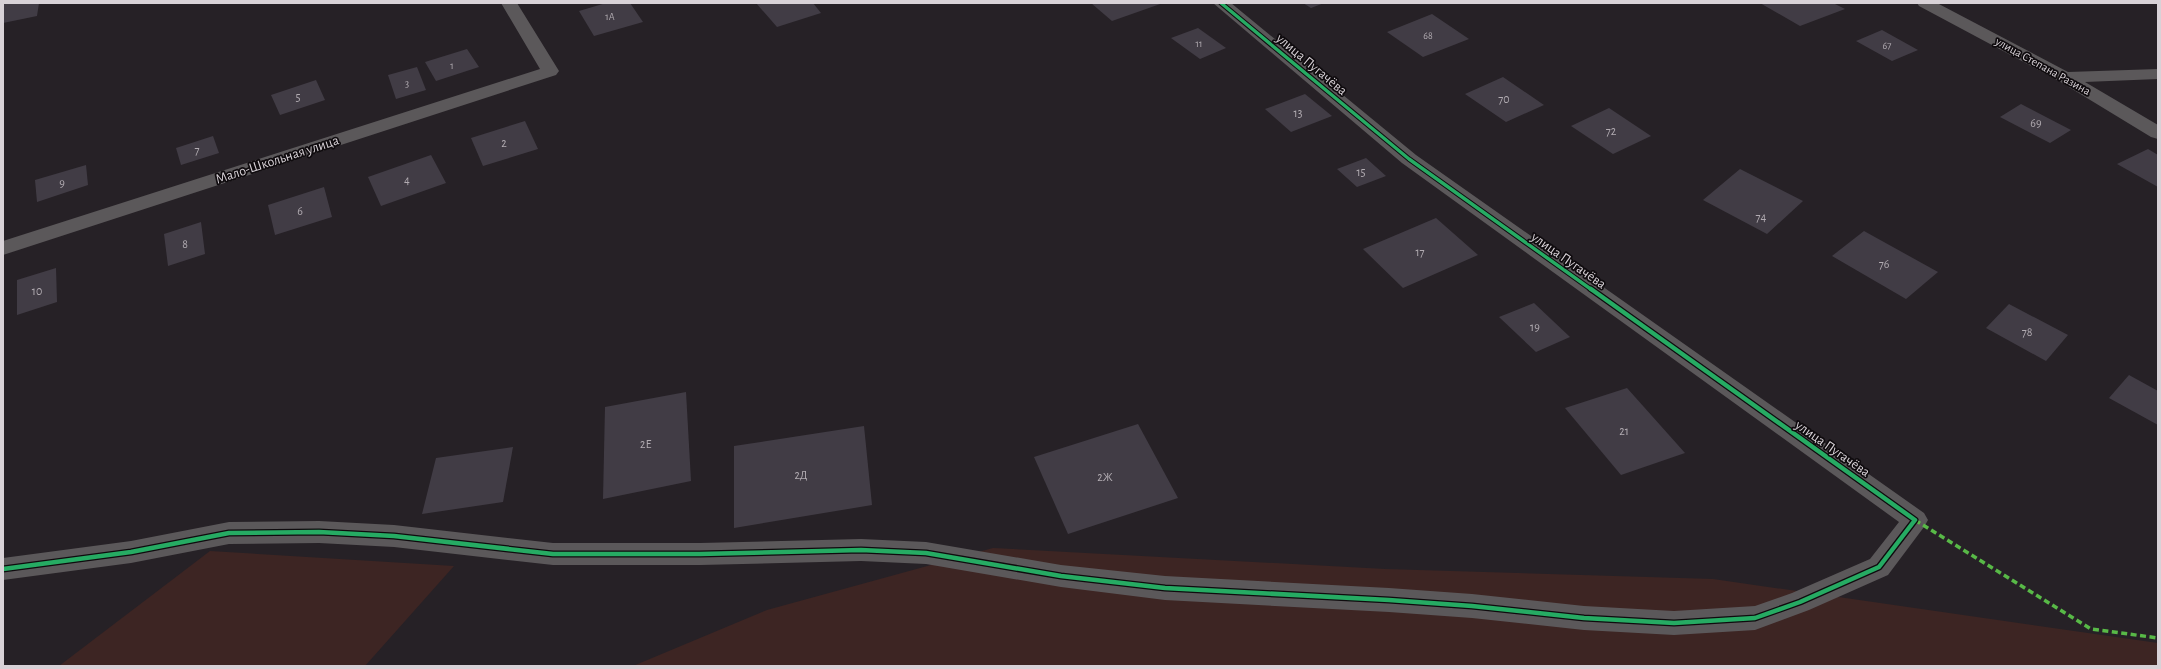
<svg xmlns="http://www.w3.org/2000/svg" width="2161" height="669" font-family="'Alegreya Sans',sans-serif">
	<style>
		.green { fill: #3d2523 }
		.building { fill: #413c45 }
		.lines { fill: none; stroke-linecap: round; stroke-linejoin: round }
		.street { fill: #5b585a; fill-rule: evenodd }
		.quiet { stroke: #58b947; stroke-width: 3.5; stroke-dasharray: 6 3.5; stroke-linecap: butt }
		.cycleway-far1-casing { stroke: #0f0b0e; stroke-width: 5.5 }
		.cycleway-casing { stroke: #0f0b0e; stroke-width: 7 }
		.cycleway-far1 { stroke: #26ab63; stroke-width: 3.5 }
		.cycleway { stroke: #26ab63; stroke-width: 4.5 }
		.labels { text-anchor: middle; stroke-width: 3.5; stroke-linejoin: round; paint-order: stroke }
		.far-number-label { font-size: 10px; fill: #b2acb2 }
		.far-street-label { font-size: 12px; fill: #d8d2d7; stroke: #0f0b0e }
		.number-label { font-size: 12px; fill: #b2acb2 }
		.street-label { font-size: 14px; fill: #d8d2d7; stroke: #0f0b0e }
	</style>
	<rect width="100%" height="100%" fill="#262126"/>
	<g class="green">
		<path d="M993,548L1385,569L1713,579L2158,643V666H633L767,610Z"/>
		<path d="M210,551L454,566L365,666H59Z"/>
	</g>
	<g class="building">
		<path d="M3,3H39L37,16L3,23Z"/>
		<path d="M606,3H630L643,22L594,36L579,11Z"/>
		<path d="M756,3H813L821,13L777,27Z"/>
		<path d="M1091,3H1163L1112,21Z"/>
		<path d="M1303,3H1324L1311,8Z"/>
		<path d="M1760,3H1833L1845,9L1800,26Z"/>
		<path d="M1432,14L1469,39L1423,57L1387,32Z"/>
		<path d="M1198,28L1226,48L1200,59L1171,38Z"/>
		<path d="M1882,30L1918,50L1892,61L1856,41Z"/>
		<path d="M467,49L479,67L436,81L425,62Z"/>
		<path d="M417,67L426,90L396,99L388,75Z"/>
		<path d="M1503,77L1544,105L1506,122L1465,94Z"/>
		<path d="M316,80L325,100L280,115L271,95Z"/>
		<path d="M1305,94L1332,116L1291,132L1265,109Z"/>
		<path d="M2021,104L2071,130L2050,143L2000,117Z"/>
		<path d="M1609,108L1651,136L1613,154L1571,126Z"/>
		<path d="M525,121L538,149L483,166L471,138Z"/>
		<path d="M213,136L219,153L181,165L176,148Z"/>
		<path d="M2148,149L2158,155V187L2117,164Z"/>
		<path d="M431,155L446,183L381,206L368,177Z"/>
		<path d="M1366,158L1386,176L1357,187L1337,169Z"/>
		<path d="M86,165L88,185L37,202L35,180Z"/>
		<path d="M1740,169L1803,201L1767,234L1703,200Z"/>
		<path d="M324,187L332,217L275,235L268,205Z"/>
		<path d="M1436,218L1478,255L1403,288L1363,249Z"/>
		<path d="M201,222L205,254L168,266L164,234Z"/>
		<path d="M1864,231L1938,272L1906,299L1832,256Z"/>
		<path d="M56,268L57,302L17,315V280Z"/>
		<path d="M1534,303L1570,337L1536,352L1499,317Z"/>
		<path d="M2009,304L2068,335L2046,361L1986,328Z"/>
		<path d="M2129,375L2158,391V425L2109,398Z"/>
		<path d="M1627,388L1685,453L1621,475L1565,408Z"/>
		<path d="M686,392L691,481L603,499L605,407Z"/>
		<path d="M1138,424L1178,498L1068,534L1034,457Z"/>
		<path d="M864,426L872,505L734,528V446Z"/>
		<path d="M513,447L503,502L422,514L436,458Z"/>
	</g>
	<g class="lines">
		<g class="street">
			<path d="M501,3H517L559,71L556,75L3,255V241L540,69Z"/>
			<path d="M1213,3H1231L1416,155L1924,513L1928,520L1924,527L1888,575L1809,610L1755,630L1674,635L1584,630L1472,618L1389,612L1165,600L1061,587L926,564L861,561L700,565H553L394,547L319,543L229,544L131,563L3,580V558L131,541L229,522L319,521L394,525L553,543H700L861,539L926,542L1061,565L1165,576L1389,588L1472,594L1584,606L1674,611L1755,606L1792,593L1870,559L1899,522L1402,163Z"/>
			<path d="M1917,3H1937L2068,72L2158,69V79L2085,82L2158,125V139L2151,137L2059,81L1919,6Z"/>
		</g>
		<path class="quiet" d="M1915,520L2091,629L2158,638"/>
		<g class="cycleway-far1-casing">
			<path id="cycleway-far1" d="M1221,3L1409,159L1592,290"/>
		</g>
		<g class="cycleway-casing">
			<path id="cycleway" d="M3,569L131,552L229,533L319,532L394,536L553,554H700L861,550L926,553L1061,576L1165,588L1389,600L1472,606L1584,618L1674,623L1755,618L1800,602L1879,567L1915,520L1591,289"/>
		</g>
		<use href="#cycleway-far1" class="cycleway-far1"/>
		<use href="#cycleway" class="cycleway"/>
	</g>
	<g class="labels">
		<g class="far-number-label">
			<text x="610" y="20">1А</text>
			<text x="1428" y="39">68</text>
			<text x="1199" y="47">11</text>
			<text x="1887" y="49">67</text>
			<text x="452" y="69">1</text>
			<text x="407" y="87">3</text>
		</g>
		<g class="far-street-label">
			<text transform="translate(2043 66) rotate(29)" y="4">улица Степана Разина</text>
		</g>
		<g class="number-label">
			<text x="298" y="101">5</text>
			<text x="1504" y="103">70</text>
			<text x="1298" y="117">13</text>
			<text x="2036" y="127">69</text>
			<text x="1611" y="135">72</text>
			<text x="504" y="147">2</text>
			<text x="197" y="154">7</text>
			<text x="1361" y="176">15</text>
			<text x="407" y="184">4</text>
			<text x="62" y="187">9</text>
			<text x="300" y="215">6</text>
			<text x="1761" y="221">74</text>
			<text x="185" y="248">8</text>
			<text x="1420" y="256">17</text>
			<text x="1884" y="268">76</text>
			<text x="37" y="295">10</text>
			<text x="1535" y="331">19</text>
			<text x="2027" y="336">78</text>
			<text x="1624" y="435">21</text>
			<text x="646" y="448">2Е</text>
			<text x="801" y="479">2Д</text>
			<text x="1105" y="481">2Ж</text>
		</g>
		<g class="street-label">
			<text transform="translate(1312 64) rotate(40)" y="5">улица Пугачёва</text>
			<text transform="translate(277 159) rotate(-18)" y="5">Мало-Школьная улица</text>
			<text transform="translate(1569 260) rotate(35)" y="5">улица Пугачёва</text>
			<text transform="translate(1833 448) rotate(35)" y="5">улица Пугачёва</text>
		</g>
	</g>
	<rect width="2161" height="669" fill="none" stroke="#d8d2d7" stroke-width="8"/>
</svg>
